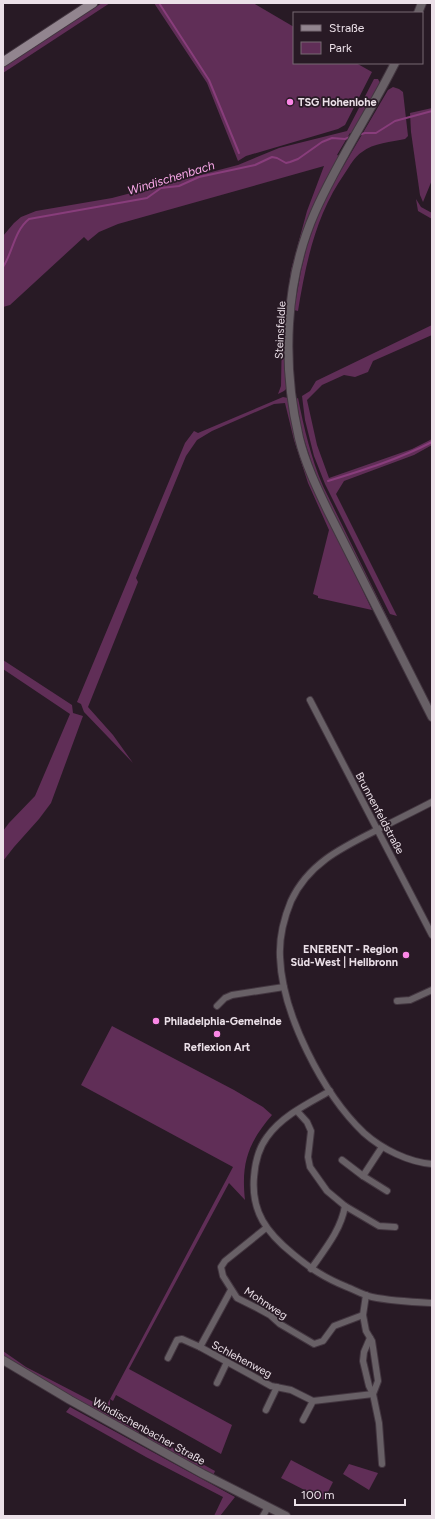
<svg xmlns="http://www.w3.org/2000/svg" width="435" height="1519" font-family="Figtree,sans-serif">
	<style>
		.green { fill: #602e57 }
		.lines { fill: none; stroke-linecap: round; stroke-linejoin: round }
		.stream { stroke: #883d7b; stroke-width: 2 }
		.minor-casing { stroke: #433640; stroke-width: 8 }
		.tertiary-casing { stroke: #433640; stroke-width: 10 }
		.secondary-casing { stroke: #433640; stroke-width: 11 }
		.minor { stroke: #686066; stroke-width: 6 }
		.tertiary { stroke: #686066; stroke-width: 8 }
		.secondary { stroke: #92858f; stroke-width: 9 }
		.poi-dot { fill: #fb87e6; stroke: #281a25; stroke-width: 1.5 }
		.labels { text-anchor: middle; stroke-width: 3.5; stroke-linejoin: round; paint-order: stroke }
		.poi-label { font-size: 11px; font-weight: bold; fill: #ebe0e8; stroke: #281a25; text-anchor: start }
		.street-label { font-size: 11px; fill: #ebe0e8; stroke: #281a25 }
		.water-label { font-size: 12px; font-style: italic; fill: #fca9eb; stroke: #281a25 }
	</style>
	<rect width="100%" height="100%" fill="#281a25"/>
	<g class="green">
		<path d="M102,3H110L3,73V67Z"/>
		<path d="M154,3H253L294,27V63H356L372,72L345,125L338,129L246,156L238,161L207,83Z"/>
		<path d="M374,79H378L380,83L353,134L350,133L337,155L340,156L325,181L311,212L294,270L288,387L284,391L278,394L281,386L282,333L291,270L307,211L324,166L118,224L99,232L88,241L84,237L10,305L3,307V236L14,223L21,217L36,211L112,198L238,165L279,148L347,131Z"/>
		<path d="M393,87L399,89L403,92L408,136L405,139C392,142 373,143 362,152C354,157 350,166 345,173C316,214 306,262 298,311L294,310L301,271L307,246L318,215L333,184L388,90Z"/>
		<path d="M432,108V180L423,202L420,195L411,132L410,113Z"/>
		<path d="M416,199L421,207L432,213V219L418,211Z"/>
		<path d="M432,325V335L373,361L368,372L355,377L344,375L322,385L307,400L317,445L329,478L412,449L432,439V445L414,455L344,481L336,494L397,616L390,614L325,484L314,456L305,420L302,396L310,391L316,381Z"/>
		<path d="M283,397L288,398L335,532L372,610L318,598V596L313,594L329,530L308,483L294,440L285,403L274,404L212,431L197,440L186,456L136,578L138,582L88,707L113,735L133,763L84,712L81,704L77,702L185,443L194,431L198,433Z"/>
		<path d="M298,398C304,428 311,458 323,486L413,670H412L331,508L316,476L303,436L296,399Z"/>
		<path d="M3,660L72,705L73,713L83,716L51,803L39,819L14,847L3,861V831L9,823L35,796L70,714L3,669Z"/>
		<path d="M112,1026L234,1090L263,1107L272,1115C248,1143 241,1163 245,1200L229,1183L129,1369L232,1425L221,1454L116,1395L113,1401L110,1399V1412L139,1432L138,1435L3,1357V1351L26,1367L105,1408L110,1399L233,1167L81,1085Z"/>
		<path d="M70,1407L235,1497L220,1516H214L223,1497L146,1457L66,1412Z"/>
		<path d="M146,1433L215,1471L213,1476L149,1440Z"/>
		<path d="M291,1460L333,1482L324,1500L281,1478Z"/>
		<path d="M349,1464L378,1473L369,1490L343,1474Z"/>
	</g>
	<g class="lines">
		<g class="stream">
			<path d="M159,3L209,80L239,153"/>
			<path d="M358,135L365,133H376L395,121L432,111"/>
			<path d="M3,267C13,252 14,231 29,219L147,198L161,188L179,186L199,177L255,165L272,157L277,158L286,163L290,162L298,159L322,142L332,138L345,139L350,137"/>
			<path d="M328,481C364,470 399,459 432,442"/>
		</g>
		<g class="minor-casing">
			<g id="minor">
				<path d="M310,700L432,935"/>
				<path d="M432,802C413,812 394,821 375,831C341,848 308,864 291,901C284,918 279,938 280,957C282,1014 323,1094 364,1133C382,1149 408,1162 432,1164"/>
				<path d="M397,1001L410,1000L432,990"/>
				<path d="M217,1006L225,998L232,995L284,987"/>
				<path d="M330,1091C307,1104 282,1116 267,1137C258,1149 255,1163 254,1177C251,1212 267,1233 293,1254C311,1269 325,1278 347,1287C355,1290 363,1295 372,1297C391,1301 412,1302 432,1303"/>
				<path d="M297,1111L307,1122L311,1131L308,1157L310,1167L327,1191L345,1206L379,1226L395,1227"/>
				<path d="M342,1160L363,1176L382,1147"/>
				<path d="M363,1176L387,1191"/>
				<path d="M266,1228L225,1261L221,1267L223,1276L237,1298L259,1309L270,1315L280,1324L314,1344L323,1341L334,1326L363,1315"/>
				<path d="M311,1269C325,1249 341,1230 345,1206"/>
				<path d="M231,1290L200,1347L271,1386L291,1390L313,1401"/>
				<path d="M366,1295L363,1315L366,1331L372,1341L378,1381L373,1394"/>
				<path d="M370,1338L364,1352L363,1361L369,1386L373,1394L379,1423L382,1464"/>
				<path d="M168,1358L177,1340L182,1339L200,1347"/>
				<path d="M217,1383L227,1362"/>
				<path d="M266,1410L277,1387"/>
				<path d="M303,1420L313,1401L373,1394"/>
				<path d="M263,1516L268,1507"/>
			</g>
		</g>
		<g class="tertiary-casing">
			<g id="tertiary">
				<path d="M418,13L422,3"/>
				<path d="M395,63C370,113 338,160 315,212C284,282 282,365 299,438C305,463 317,488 328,511L432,717"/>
				<path d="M3,1360L70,1400L203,1474L286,1516"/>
			</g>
		</g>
		<g class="secondary-casing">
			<path id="secondary" d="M3,62L93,3"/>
		</g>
		<use href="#minor" class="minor"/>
		<use href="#tertiary" class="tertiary"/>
		<use href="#secondary" class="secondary"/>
	</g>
	<g class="poi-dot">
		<circle cx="290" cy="102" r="4"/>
		<circle cx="406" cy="955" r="4"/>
		<circle cx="156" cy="1021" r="4"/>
		<circle cx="217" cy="1034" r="4"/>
	</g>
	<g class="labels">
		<g class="poi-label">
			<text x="298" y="106">TSG Hohenlohe</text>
			<text x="398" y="953" text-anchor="end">ENERENT - Region<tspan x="398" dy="13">Süd-West | Hellbronn</tspan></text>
			<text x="164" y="1025">Philadelphia-Gemeinde</text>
			<text x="217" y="1051" text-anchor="middle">Reflexion Art</text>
		</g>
		<g class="street-label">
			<text transform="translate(280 330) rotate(-87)" y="4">Steinsfeldle</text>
			<text transform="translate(380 813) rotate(62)" y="4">Brunnenfeldstraße</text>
			<text transform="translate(266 1303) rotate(33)" y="4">Mohnweg</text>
			<text transform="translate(242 1359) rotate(28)" y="4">Schlehenweg</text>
			<text transform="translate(149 1431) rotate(29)" y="4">Windischenbacher Straße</text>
		</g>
		<g class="water-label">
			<text transform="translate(171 178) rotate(-17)" y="4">Windischenbach</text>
		</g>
	</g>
	<rect width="435" height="1519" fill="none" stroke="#ebe0e8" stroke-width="8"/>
	<rect x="293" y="12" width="130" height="52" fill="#281a25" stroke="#766973"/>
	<rect x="301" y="25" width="20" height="6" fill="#92858f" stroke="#766973"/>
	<text x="329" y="32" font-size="12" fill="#ebe0e8">Straße</text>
	<rect x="301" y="42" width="20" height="12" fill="#602e57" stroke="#766973"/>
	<text x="329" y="52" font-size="12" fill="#ebe0e8">Park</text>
	<path d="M295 1499v6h110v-6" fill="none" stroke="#ebe0e8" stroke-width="2"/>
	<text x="301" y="1499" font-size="12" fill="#ebe0e8" stroke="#281a25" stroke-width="3" paint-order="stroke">100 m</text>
</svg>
